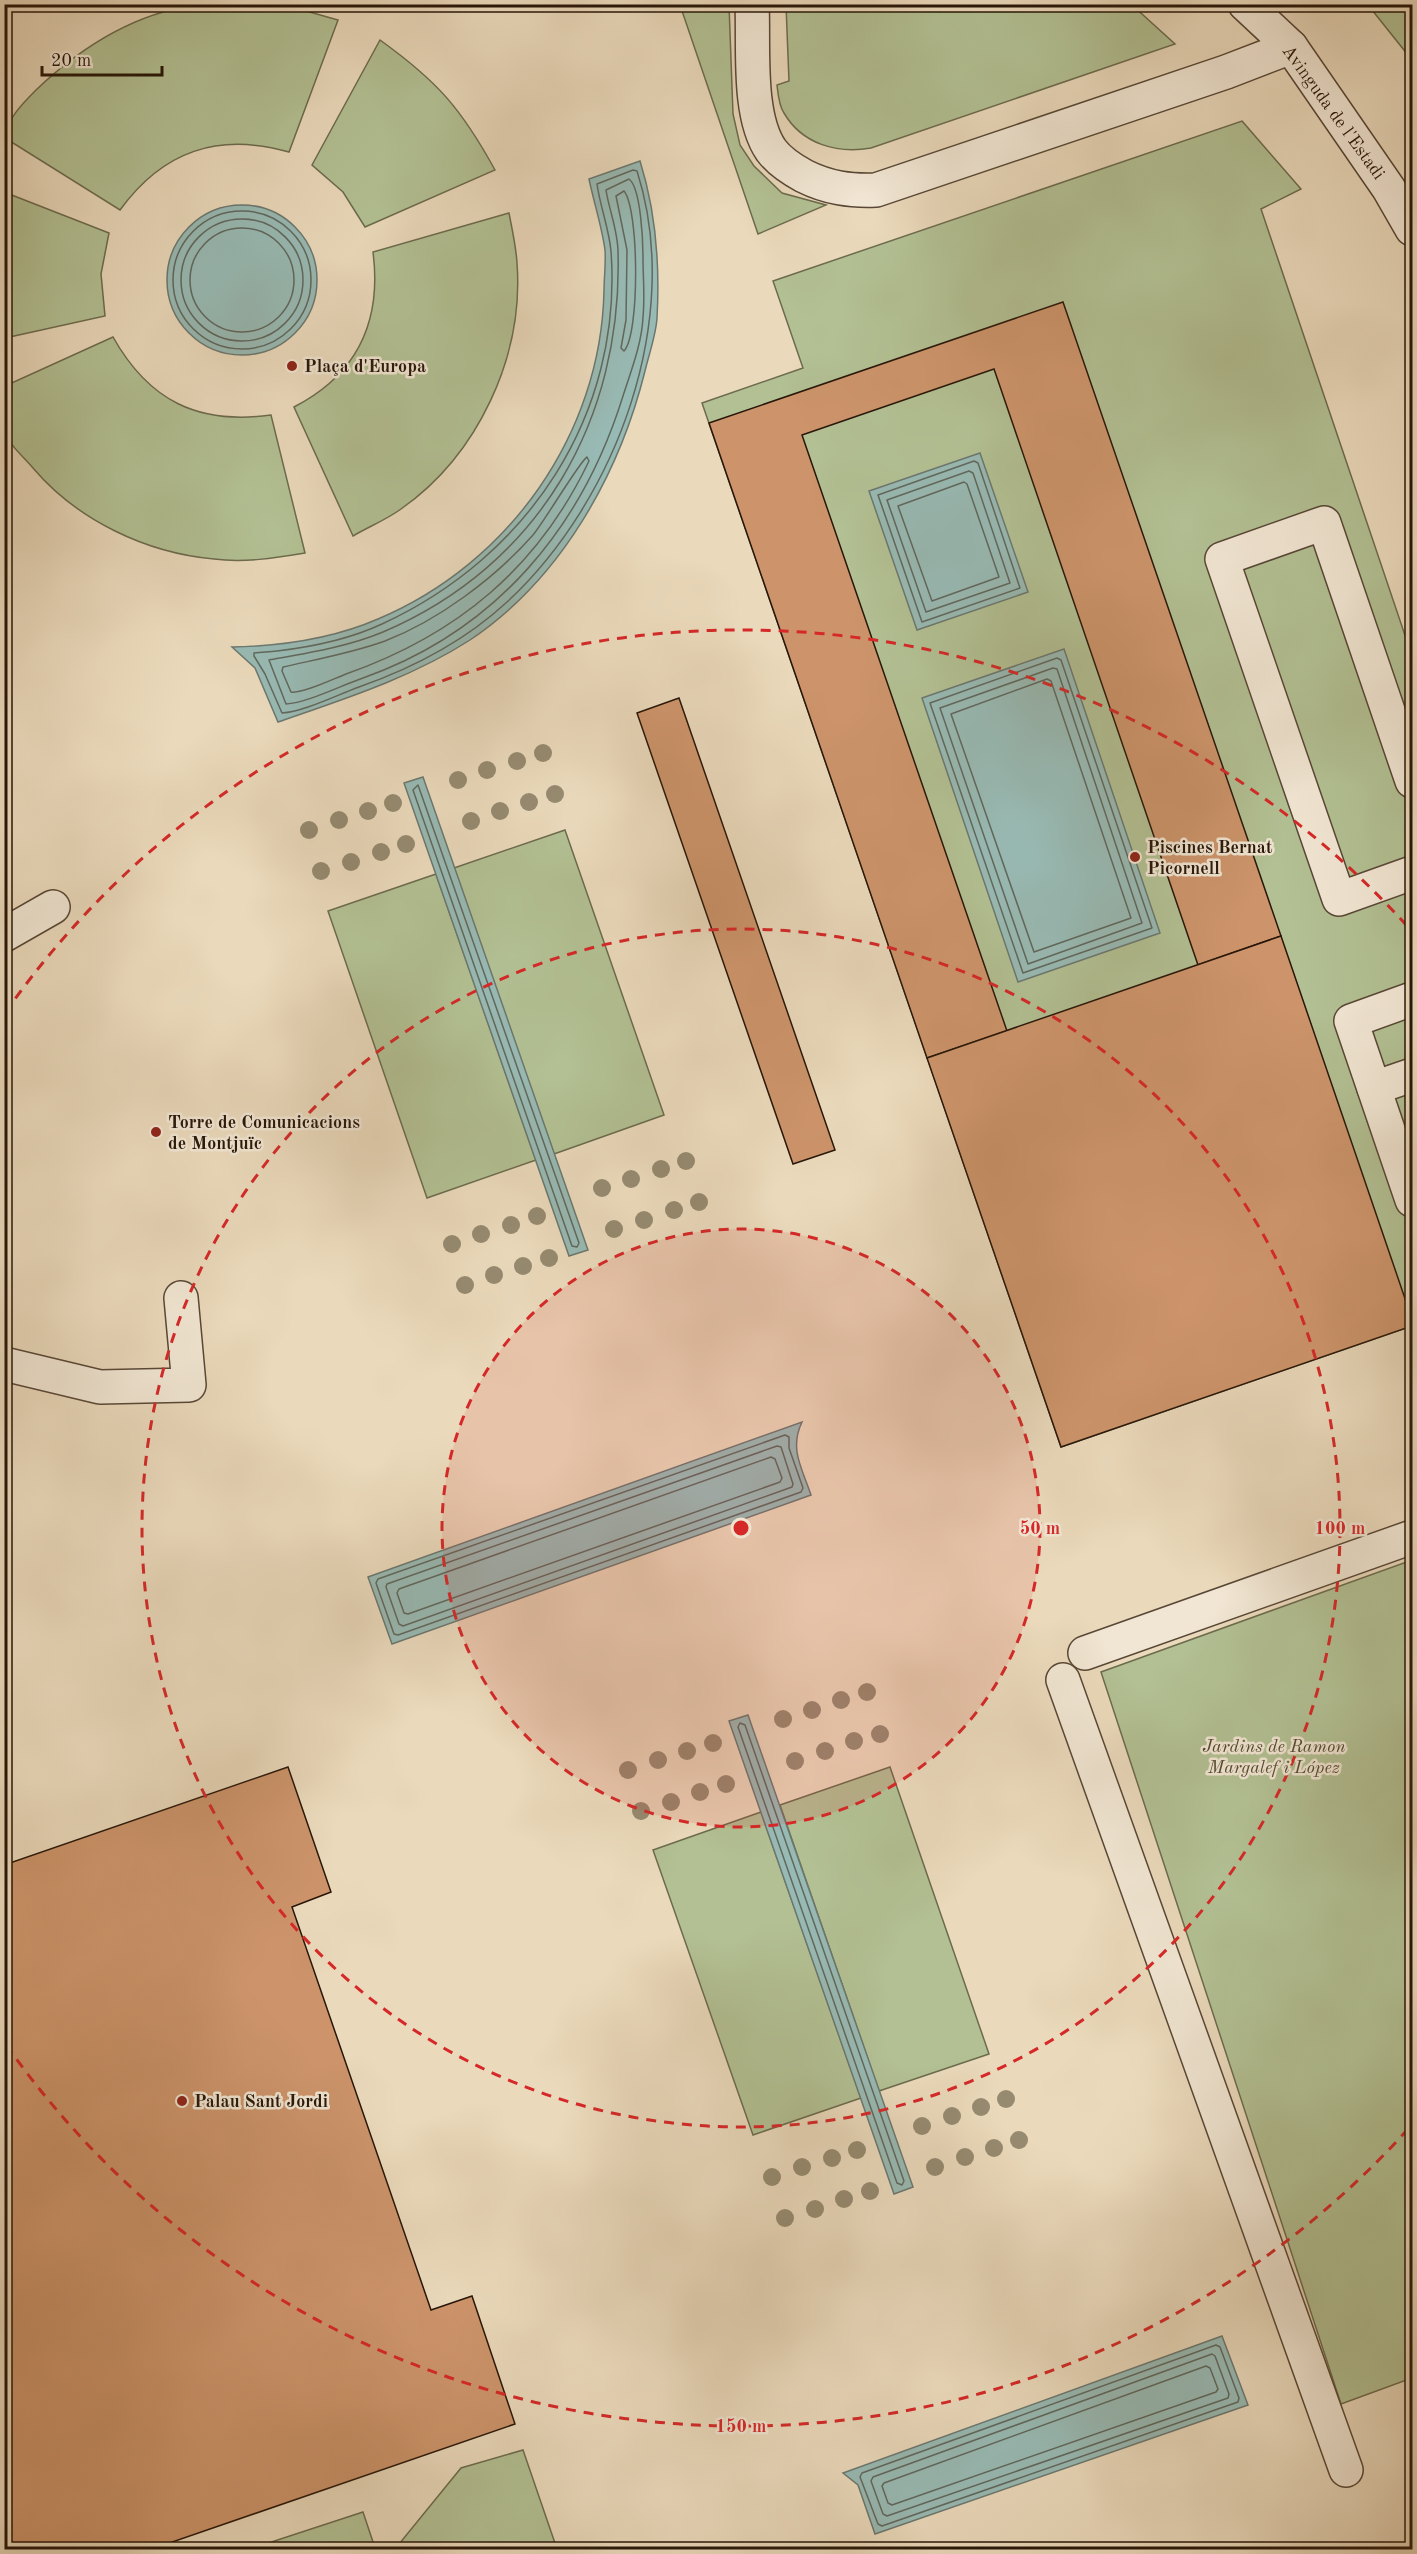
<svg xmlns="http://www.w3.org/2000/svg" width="1417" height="2554" font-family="'Old Standard TT',serif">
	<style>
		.green { fill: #b2c093; stroke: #6c6b4e; stroke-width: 1.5 }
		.water { fill: #98bab4; stroke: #6b7870; stroke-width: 1.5 }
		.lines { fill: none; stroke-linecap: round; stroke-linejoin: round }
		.shore { stroke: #60685e; stroke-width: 1.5 }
		.building { fill: #cd946b; stroke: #271609; stroke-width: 1.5 }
		.minor-casing { stroke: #584736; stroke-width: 36 }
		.minor { stroke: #f1e6d3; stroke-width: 33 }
		.tree { fill: #968a70 }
		.ring { fill: none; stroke: #d62828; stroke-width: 3; stroke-dasharray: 10 8 }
		.poi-dot { fill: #8f2418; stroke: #f1e6d3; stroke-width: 2 }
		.labels { text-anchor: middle; stroke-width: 5; stroke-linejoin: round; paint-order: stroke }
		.street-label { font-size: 18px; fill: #271609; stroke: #f1e6d3 }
		.poi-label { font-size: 18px; font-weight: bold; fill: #271609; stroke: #f1e6d3; text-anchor: start }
		.park-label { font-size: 18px; font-style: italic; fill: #514932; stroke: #f1e6d3 }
		.centre { fill: #d62828; stroke: #f1e6d3; stroke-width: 3 }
		.ring-label { font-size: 18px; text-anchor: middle; font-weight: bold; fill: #d62828; stroke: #f1e6d3; stroke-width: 5; stroke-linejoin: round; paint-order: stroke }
	</style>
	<rect width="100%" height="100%" fill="#ead9bb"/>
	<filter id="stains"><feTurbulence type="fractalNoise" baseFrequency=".00333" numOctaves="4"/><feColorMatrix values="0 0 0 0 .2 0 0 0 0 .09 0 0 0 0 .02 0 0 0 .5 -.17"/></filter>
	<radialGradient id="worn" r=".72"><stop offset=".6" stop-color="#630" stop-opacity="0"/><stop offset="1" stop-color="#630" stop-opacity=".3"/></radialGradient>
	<g class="green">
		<path d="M274,5L292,7L338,20L289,152C218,132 163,151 120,210L5,138C4,122 25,101 36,90C81,47 133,14 195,5C221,1 248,4 274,5Z"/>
		<path d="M680,5H729L733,114L740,145L754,166L782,193L826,205L758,234Z"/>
		<path d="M786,5H1132L1175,44L871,148C837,154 802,144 784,113C779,106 778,94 777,85L789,81Z"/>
		<path d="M1368,5H1412V60Z"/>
		<path d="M380,40C437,81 461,108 495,170L365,227L343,192L312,165Z"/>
		<path d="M1242,121L1301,189L1261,209L1412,656V1326L1061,1447L702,403L803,368L773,281Z"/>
		<path d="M4,192L109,233L101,274L105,316L5,338Z"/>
		<path d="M509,213C512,229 516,246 517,263C524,356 478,455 401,509C386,520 368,527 353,536L294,407C358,374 382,322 373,252Z"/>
		<path d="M113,337C149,401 198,425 271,415L305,553C275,558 244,563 214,559C146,553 77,520 33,468C24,457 9,445 5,432C1,419 4,399 5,386Z"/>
		<path d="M565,830L664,1115L554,1154L454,868Z"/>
		<path d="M436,874L536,1160L427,1198L328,911Z"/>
		<path d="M1412,1560V2378L1341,2404L1101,1672Z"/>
		<path d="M890,1767L989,2054L879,2091L780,1805Z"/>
		<path d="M761,1812L861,2098L753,2135L653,1850Z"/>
		<path d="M523,2450L557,2549H395L461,2468Z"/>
		<path d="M363,2512L373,2542L366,2549H250Z"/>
	</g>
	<g class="water">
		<path d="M640,161C656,212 660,265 657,318C656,335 649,354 645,371C619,475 561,579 470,640C411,678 344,699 278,722L255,668L232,647C282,646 332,639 378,619C509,564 601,434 604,291C604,278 606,263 605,250C602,227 594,203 589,179Z"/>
		<circle cx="242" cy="280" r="75"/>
		<path d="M980,453L1028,592L917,630L869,491Z"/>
		<path d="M1064,649L1160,933L1018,982L922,698Z"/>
		<path d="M423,777L588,1250L569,1256L404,783Z"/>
		<path d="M802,1422C789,1449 802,1468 811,1495L392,1644L368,1577Z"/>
		<path d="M748,1715L913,2187L894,2194L729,1721Z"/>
		<path d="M1222,2336L1248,2405L875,2534L858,2485L843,2473Z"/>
	</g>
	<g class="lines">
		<g class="shore">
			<path d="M633,170L637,171C684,318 617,500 507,602C465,641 413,668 359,687C337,695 303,712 282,713L265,674L254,656V653C262,652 269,652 277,651C311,647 350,639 382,624C528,557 623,415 611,251C609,229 600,206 597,184Z"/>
			<path d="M629,179C641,188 643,242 643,258C643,277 645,297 643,317C642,343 631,371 623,396C582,528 496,631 363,678C342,685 307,703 286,704L269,660C308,653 347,647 383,632C540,565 623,419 618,252C618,231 609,210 606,190Z"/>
			<path d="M624,191C639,209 640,334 624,351L621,348L626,320L627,250L616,196Z"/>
			<circle cx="242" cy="280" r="69"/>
			<circle cx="242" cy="280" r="61"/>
			<circle cx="242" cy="280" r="52"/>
			<path d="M587,457L589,461C538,568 457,635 346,674C333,679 302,694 291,692L282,671L283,667C318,659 352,653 385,641C439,620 495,578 533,535C544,522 580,461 587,457Z"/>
			<path d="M974,461L978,463L1020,588L922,622L878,495Z"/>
			<path d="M969,471L973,473L1010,583L926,612L887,500Z"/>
			<path d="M964,482L967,484L999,577L932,601L898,506Z"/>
			<path d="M1057,658L1061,660L1152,928L1023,973L930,703Z"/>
			<path d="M1053,668L1057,669L1142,923L1028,964L940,708Z"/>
			<path d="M1047,679L1051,681L1131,918L1034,952L951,714Z"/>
			<path d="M418,785L579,1243L577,1247L572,1246L413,790Z"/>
			<path d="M785,1435L789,1437V1448L803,1488L801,1492L398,1635L394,1634L376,1583L378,1579Z"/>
			<path d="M777,1446L781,1447L793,1484L792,1487L403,1626L399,1624L386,1587L387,1584Z"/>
			<path d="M771,1457L775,1459L782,1478L780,1482L408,1614L404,1613L397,1593L399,1589Z"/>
			<path d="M740,1723L745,1725L904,2181L902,2185L897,2183L738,1727Z"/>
			<path d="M1216,2345L1220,2347L1239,2398L1238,2402L882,2526L878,2524L860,2477L862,2473Z"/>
			<path d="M1212,2354L1215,2356L1229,2394L1228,2398L887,2516L883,2514L871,2481L873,2477Z"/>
			<path d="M1206,2366L1210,2368L1218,2389L1216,2392L892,2505L888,2503L882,2486L884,2483Z"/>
		</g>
	</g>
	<g class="building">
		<path d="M4,4H21L4,16Z"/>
		<path d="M1063,302L1281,936L1198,965L994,369L802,435L1007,1031L927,1058L709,423Z"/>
		<path d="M679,698L835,1150L793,1164L637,713Z"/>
		<path d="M1281,936L1412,1319V1326L1061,1447L927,1058Z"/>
		<path d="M288,1767L331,1892L292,1907L431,2310L472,2296L515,2424L149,2550H4V1865Z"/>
	</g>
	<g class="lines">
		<g class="minor-casing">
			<g id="minor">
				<path d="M752,4C754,46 747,115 771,150C779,161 793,170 804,176C828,188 850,191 876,190L1226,72L1291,47"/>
				<path d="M1245,4L1291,47L1389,189L1412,229"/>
				<path d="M1412,781L1324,523L1222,559L1339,899L1412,873"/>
				<path d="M4,935L53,907"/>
				<path d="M1412,999L1351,1021L1412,1200"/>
				<path d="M1374,1088L1412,1075"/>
				<path d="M4,1364L100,1387L189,1385L181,1298"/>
				<path d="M1085,1653L1412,1537"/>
				<path d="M1063,1680L1346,2470"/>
			</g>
		</g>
		<use href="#minor" class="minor"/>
	</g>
	<g class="tree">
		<circle cx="543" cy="753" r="9"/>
		<circle cx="517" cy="761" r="9"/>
		<circle cx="487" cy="770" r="9"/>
		<circle cx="458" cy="780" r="9"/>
		<circle cx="555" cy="794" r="9"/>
		<circle cx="529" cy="802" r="9"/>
		<circle cx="393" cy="803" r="9"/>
		<circle cx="368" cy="811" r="9"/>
		<circle cx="500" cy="811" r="9"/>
		<circle cx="339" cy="820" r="9"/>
		<circle cx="471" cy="821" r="9"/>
		<circle cx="309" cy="830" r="9"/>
		<circle cx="406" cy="844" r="9"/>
		<circle cx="381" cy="852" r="9"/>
		<circle cx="351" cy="862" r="9"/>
		<circle cx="321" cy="871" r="9"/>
		<circle cx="686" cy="1161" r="9"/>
		<circle cx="661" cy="1169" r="9"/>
		<circle cx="631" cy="1179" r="9"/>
		<circle cx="602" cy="1188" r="9"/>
		<circle cx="699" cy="1202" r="9"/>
		<circle cx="674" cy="1210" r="9"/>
		<circle cx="537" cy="1216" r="9"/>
		<circle cx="644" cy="1220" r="9"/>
		<circle cx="511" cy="1225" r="9"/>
		<circle cx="614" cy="1229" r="9"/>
		<circle cx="481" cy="1234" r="9"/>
		<circle cx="452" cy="1244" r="9"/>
		<circle cx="549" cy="1258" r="9"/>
		<circle cx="523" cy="1266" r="9"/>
		<circle cx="494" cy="1275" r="9"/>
		<circle cx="465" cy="1285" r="9"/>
		<circle cx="867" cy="1692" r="9"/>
		<circle cx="841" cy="1700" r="9"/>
		<circle cx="812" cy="1710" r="9"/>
		<circle cx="783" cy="1719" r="9"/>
		<circle cx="880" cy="1734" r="9"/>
		<circle cx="854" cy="1741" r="9"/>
		<circle cx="713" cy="1743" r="9"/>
		<circle cx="687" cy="1751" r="9"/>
		<circle cx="825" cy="1751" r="9"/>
		<circle cx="658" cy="1760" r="9"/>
		<circle cx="795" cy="1761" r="9"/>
		<circle cx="628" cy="1770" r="9"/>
		<circle cx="726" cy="1784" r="9"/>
		<circle cx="700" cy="1792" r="9"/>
		<circle cx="671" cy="1802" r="9"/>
		<circle cx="641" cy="1811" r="9"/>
		<circle cx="1006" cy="2099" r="9"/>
		<circle cx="981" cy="2107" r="9"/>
		<circle cx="952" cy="2116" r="9"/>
		<circle cx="922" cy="2126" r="9"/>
		<circle cx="1019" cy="2140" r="9"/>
		<circle cx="994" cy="2148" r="9"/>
		<circle cx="857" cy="2150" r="9"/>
		<circle cx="965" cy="2157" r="9"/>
		<circle cx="832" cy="2158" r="9"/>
		<circle cx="802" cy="2167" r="9"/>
		<circle cx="935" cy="2167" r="9"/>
		<circle cx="772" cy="2177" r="9"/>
		<circle cx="870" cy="2191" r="9"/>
		<circle cx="844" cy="2199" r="9"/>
		<circle cx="815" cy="2209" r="9"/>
		<circle cx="785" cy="2218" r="9"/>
	</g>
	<circle cx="741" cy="1528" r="299" fill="#d62828" fill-opacity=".12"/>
	<g class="ring">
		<circle cx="741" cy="1528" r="299"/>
		<circle cx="741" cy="1528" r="599"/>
		<path d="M1408 2129A898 898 0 0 1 5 2043M5 1013A898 898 0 0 1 1408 927"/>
	</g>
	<g class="poi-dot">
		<circle cx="292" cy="366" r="6"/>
		<circle cx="1135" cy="857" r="6"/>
		<circle cx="156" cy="1132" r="6"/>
		<circle cx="182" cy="2101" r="6"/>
	</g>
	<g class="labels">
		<g class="street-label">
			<text transform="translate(1334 112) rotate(54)" y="6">Avinguda de l'Estadi</text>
		</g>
		<g class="poi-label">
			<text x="304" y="372">Plaça d'Europa</text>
			<text x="1147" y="853">Piscines Bernat<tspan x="1147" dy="21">Picornell</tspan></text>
			<text x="168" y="1128">Torre de Comunicacions<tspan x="168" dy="21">de Montjuïc</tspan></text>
			<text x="194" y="2107">Palau Sant Jordi</text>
		</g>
		<g class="park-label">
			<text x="1274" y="1752">Jardins de Ramon<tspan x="1274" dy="21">Margalef i López</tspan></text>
		</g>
	</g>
	<circle cx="741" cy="1528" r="9" class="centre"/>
	<g class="ring-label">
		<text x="1040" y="1534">50 m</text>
		<text x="1340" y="1534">100 m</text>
		<text x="741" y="2432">150 m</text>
	</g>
	<rect width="1417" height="2554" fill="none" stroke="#ead9bb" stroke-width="24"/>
	<rect x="6" y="6" width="1405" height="2542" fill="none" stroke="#271609" stroke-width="3"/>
	<rect x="12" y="12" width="1393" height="2530" fill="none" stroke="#271609" stroke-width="1.5"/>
	<path d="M42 66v9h120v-9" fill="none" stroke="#271609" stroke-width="3"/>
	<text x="51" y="66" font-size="18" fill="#271609" stroke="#f1e6d3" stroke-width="4.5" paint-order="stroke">20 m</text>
	<rect width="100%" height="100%" filter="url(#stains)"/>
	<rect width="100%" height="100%" fill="url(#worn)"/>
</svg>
